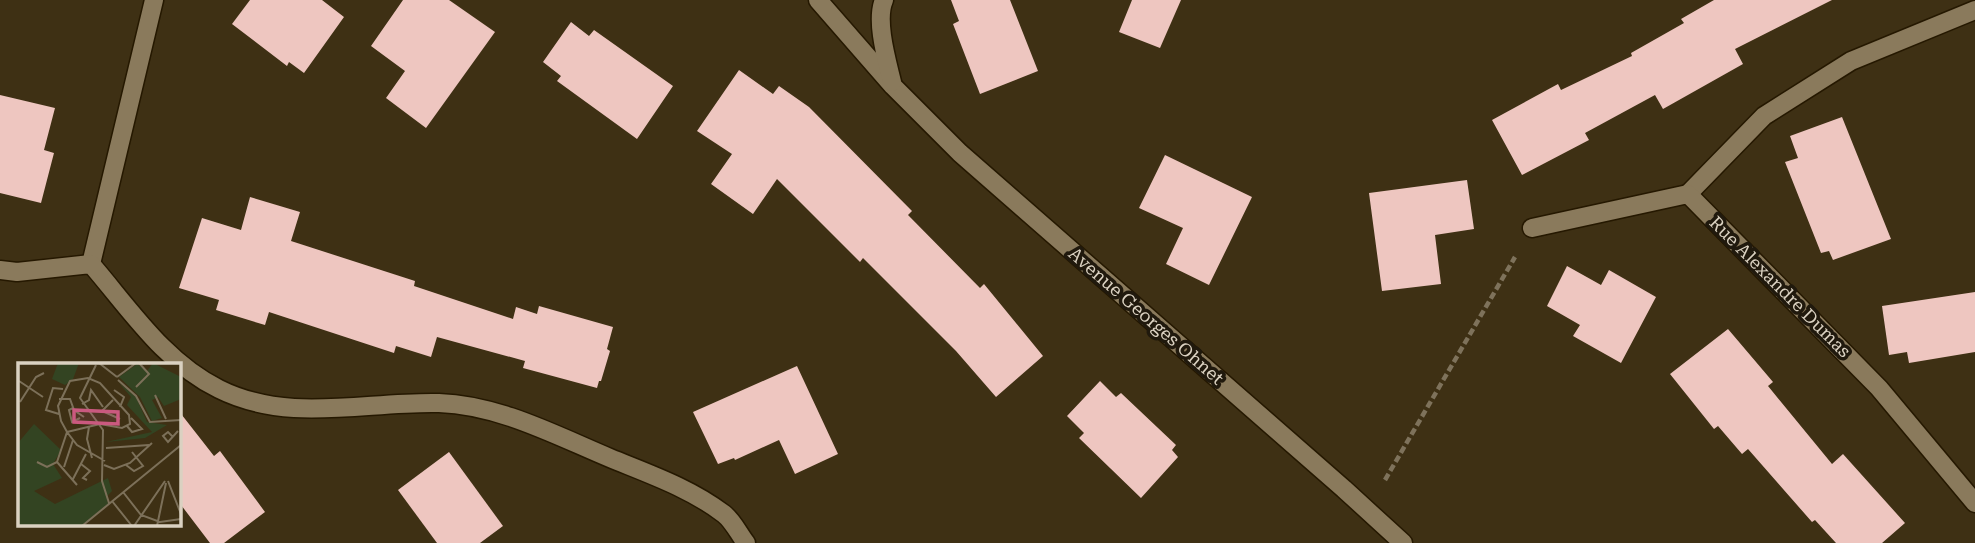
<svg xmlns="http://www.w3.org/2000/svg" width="1975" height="543" font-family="'Roboto Serif',serif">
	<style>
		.building { fill: #eec6c0 }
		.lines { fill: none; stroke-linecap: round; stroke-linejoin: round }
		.minor-casing { stroke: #251800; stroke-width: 21 }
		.tertiary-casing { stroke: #251800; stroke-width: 21 }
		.path { stroke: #7e725b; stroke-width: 4.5; stroke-dasharray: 7 3.5; stroke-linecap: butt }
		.minor { stroke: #8a7a5c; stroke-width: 18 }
		.tertiary { stroke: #8a7a5c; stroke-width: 18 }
		.labels { text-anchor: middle; stroke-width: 7; stroke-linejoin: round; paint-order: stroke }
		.street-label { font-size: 18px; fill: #dad1c1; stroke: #20190d }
		.inset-road { fill: none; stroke: #7c7059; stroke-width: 2 }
		.view { fill: #ca597f; fill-opacity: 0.15; stroke: #ca597f; stroke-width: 3.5 }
		.inset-edge { fill: none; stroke: #dad1c1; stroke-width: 3.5 }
	</style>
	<rect width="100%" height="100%" fill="#3e3014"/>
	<g class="building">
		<path d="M250,0H322L344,17L304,73L289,62L287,66L232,24Z"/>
		<path d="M403,0H449L495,32L426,128L386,98L405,71L371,46Z"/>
		<path d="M951,0H1010L1038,71L980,94L953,24L959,21Z"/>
		<path d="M1132,0H1181L1160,48L1119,32Z"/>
		<path d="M1714,0H1832L1735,49L1743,64L1663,109L1655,95L1585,133L1589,140L1522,175L1492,120L1558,84L1561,90L1632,56L1631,53L1684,23L1681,19Z"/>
		<path d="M571,22L589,36L594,30L673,86L637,139L557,81L561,76L543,62Z"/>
		<path d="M739,70L773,94L779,86L809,107L912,211L908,215L980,288L984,284L1043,356L996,397L956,351L863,258L860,262L777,179L753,214L711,184L732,154L697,131Z"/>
		<path d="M0,95L55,108L44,150L54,153L41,203L0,193Z"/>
		<path d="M1842,117L1891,239L1833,260L1829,251L1821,253L1785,162L1798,158L1790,136Z"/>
		<path d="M1165,155L1252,197L1209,285L1166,264L1183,228L1139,208Z"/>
		<path d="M1467,180L1474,229L1435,235L1441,284L1382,291L1369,193Z"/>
		<path d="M250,197L300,212L291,241L415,281L414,286L513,319L516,307L537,314L539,306L613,327L607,349L610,351L601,381H599L597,388L523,368L525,361L437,337L431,357L396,346L394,353L269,312L265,325L216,310L219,300L179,288L202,218L241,230Z"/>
		<path d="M1567,266L1601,285L1609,270L1656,297L1621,363L1573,336L1580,325L1547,306Z"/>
		<path d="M1975,292V352L1909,363L1907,352L1889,355L1882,306Z"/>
		<path d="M1728,329L1773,382L1768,386L1832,464L1843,454L1905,523L1882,543H1836L1815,520L1812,522L1748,449L1742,454L1718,426L1714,429L1670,374Z"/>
		<path d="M797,366L838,454L795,474L779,440L735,460L734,458L718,464L693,412Z"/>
		<path d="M1100,381L1116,397L1121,393L1176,445L1172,450L1178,457L1141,498L1079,438L1084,433L1067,416Z"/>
		<path d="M178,410L214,456L220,451L265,512L224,543H210L178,501Z"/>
		<path d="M449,452L503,526L480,543H437L398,490Z"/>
	</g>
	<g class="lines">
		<g class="minor-casing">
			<g id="minor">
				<path d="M1688,194L1764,116L1851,61L1975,10"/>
				<path d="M1532,228L1688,194L1879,388L1975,503"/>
				<path d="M91,264L154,0"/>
				<path d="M0,270L17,272L91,264C129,308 165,363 219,389C289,424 365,401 439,403C499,405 555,435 610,458C649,474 690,488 724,514C733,521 739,534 746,543"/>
			</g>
		</g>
		<g class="tertiary-casing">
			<g id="tertiary">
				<path d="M818,0L893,86L960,153L1344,489L1403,543"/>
				<path d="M884,0C875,20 887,61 892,82"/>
			</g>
		</g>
		<path class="path" d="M1385,480L1515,257"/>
		<use href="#minor" class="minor"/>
		<use href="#tertiary" class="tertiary"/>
	</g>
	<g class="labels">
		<g class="street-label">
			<text transform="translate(1780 287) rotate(45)" y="6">Rue Alexandre Dumas</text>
			<text transform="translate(1146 316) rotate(41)" y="6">Avenue Georges Ohnet</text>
		</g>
	</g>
	<g transform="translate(18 363)">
		<rect width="163" height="163" fill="#3e3014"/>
		<path d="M40,0H61L55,16L47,22L34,16ZM135,0L163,14V36L146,43L140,34L134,37L144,55L134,58L122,34L101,14L119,1L129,8ZM101,20L118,34L129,59L149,62L127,75L88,79L134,69L109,42L113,34ZM16,61L43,87L35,101L44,115L16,128L37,141L90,115L94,128L89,133L90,141L63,163H0V80Z" fill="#342"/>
		<path class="inset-road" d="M81,0L99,14M78,2L62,35L85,67L84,118L91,140M99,14L118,0M100,17L118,33L132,59L163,57M1,18L25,34M118,24L131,11L121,0M96,27L106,34L102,44M137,32L148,56M41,36H52L56,47L66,54M95,37L84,48L102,56M2,39L18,14L26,10M64,41L71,37L73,27L85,44M55,45L51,47L54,59L62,55M41,51L28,47L35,25L45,26M109,63L114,69L124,66L113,55M71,64L69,76L74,95M49,69L82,61L104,65L112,61L111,52L82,20L70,15L52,18L40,43L43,58L49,69L59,82L87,98M155,74L150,69L145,73L150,79L160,68M88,85L131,82M19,99L29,104L39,99M39,99L49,69M39,99L59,122M63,101L72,108L65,115L69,117M86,102L96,106L112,100L134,80M108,102L116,108L125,103L114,89M46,104L55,77M55,116L68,91M150,118L163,151M105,129L123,152L142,159L163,156M94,138L114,163M64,163L163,82M116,163L147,118M139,163L148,120"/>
		<path class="view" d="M56,47L100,49V61L56,59Z"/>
		<rect width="163" height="163" class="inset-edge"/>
	</g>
</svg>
